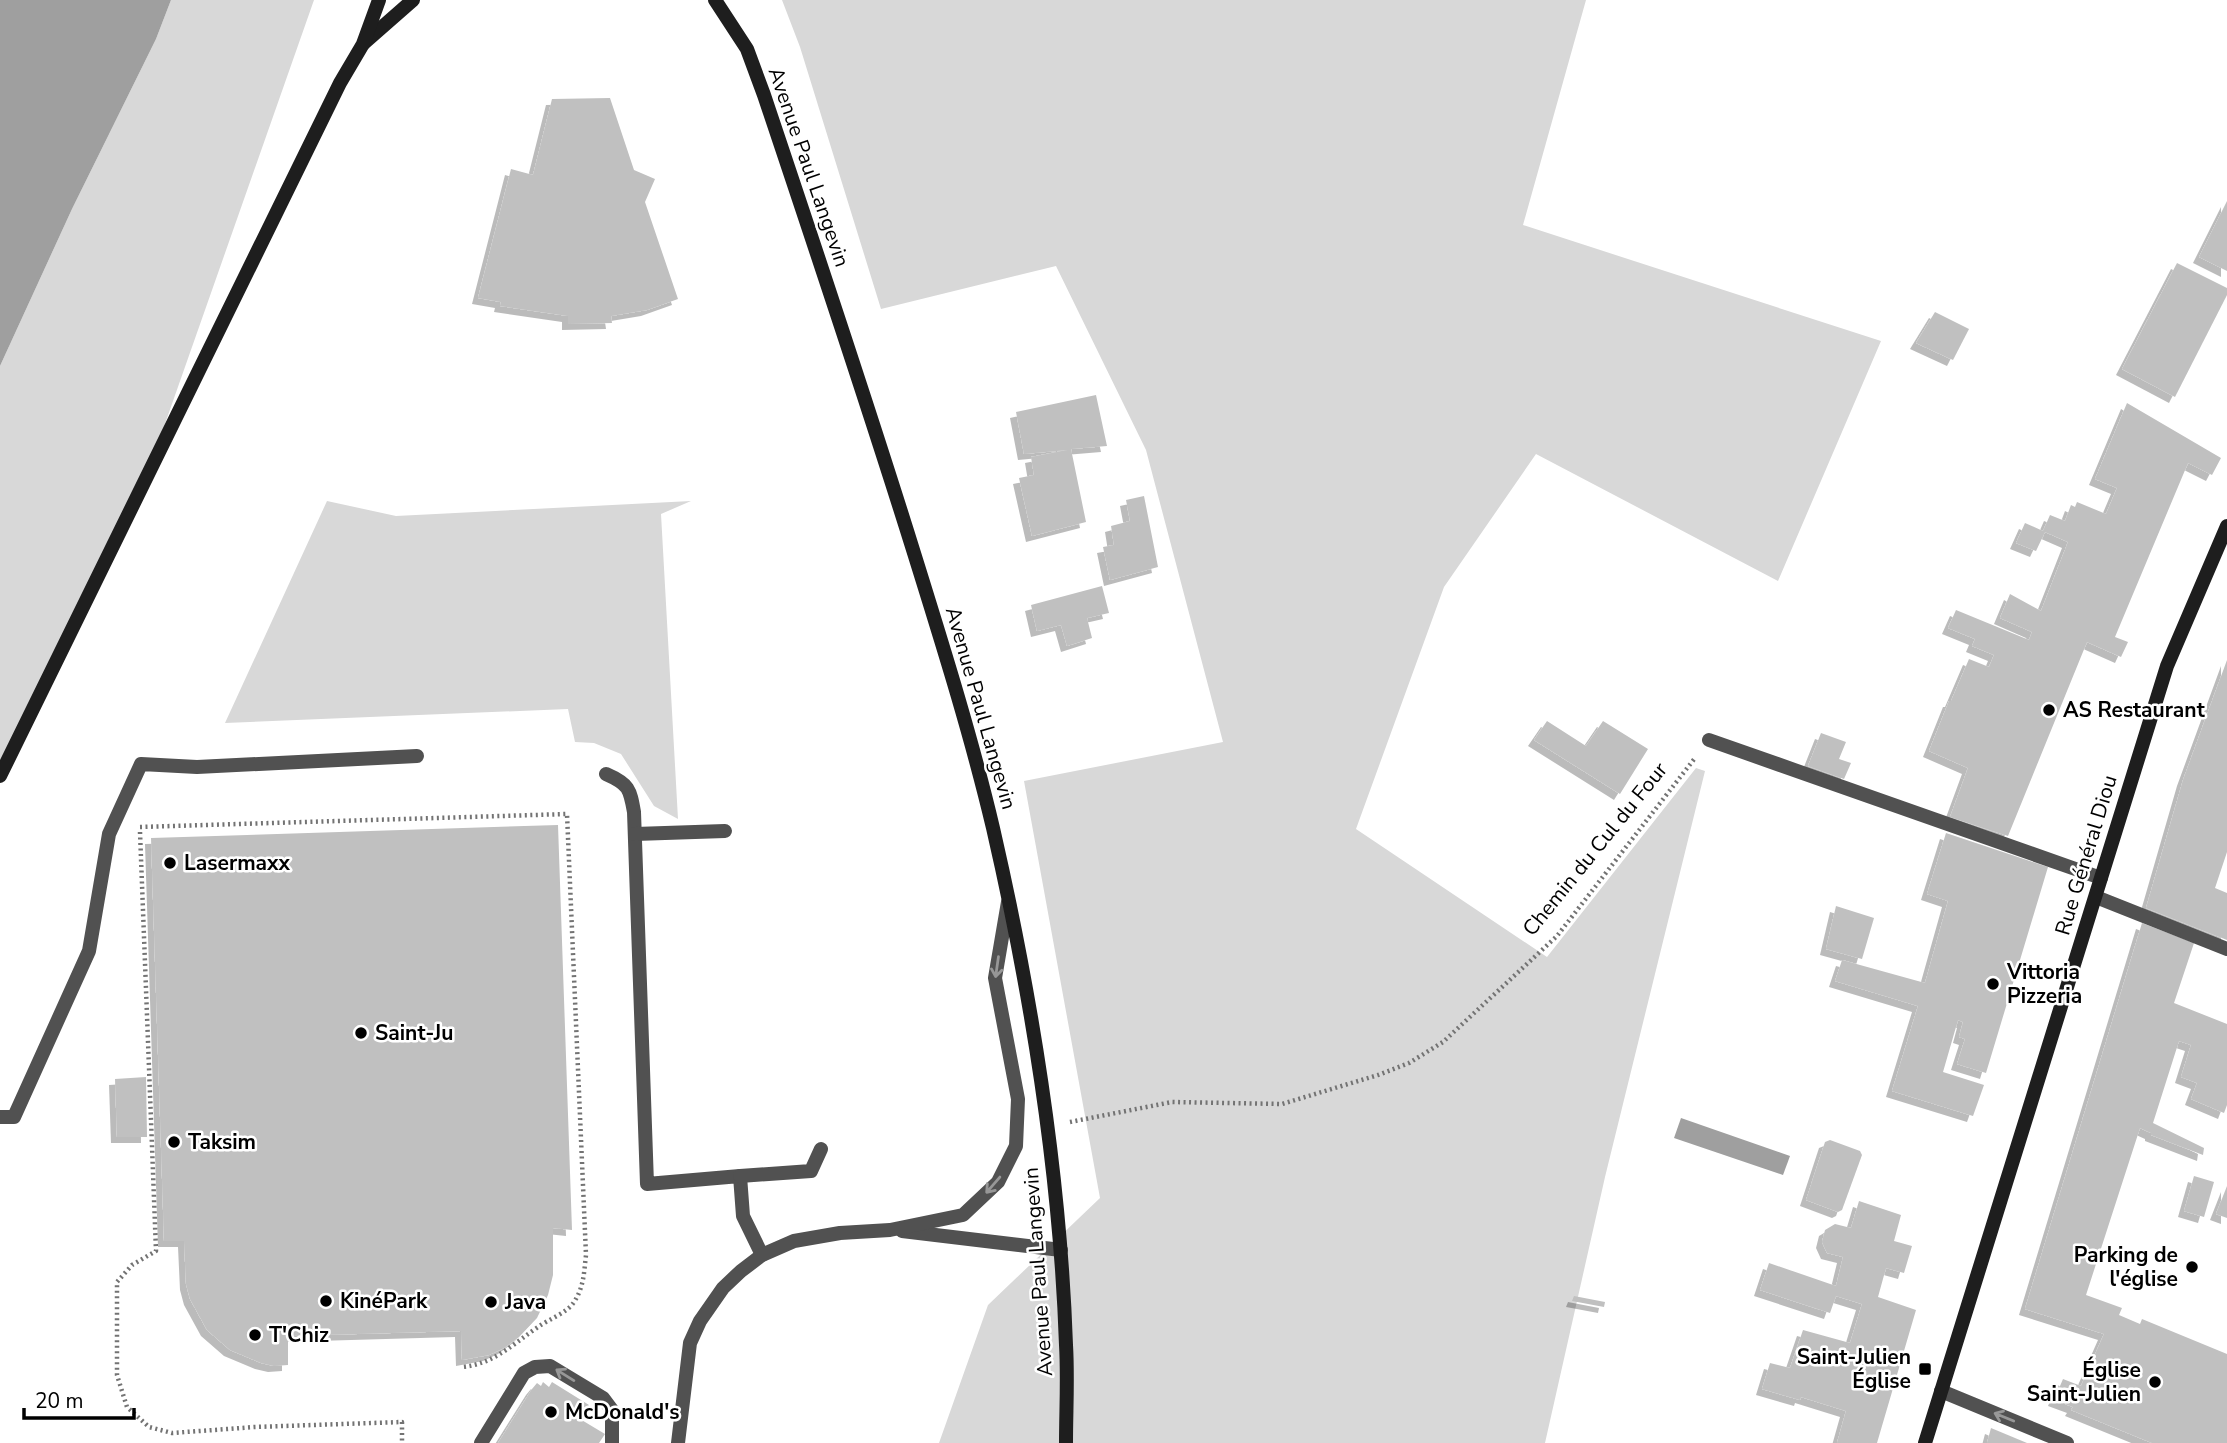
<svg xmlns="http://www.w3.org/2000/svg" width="2227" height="1443" font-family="'Nunito Sans',sans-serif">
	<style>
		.green { fill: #d8d8d8 }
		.water { fill: #9f9f9f }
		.building { fill: #c0c0c0; filter: url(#shadow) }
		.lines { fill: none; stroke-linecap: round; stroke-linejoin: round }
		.path { stroke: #737373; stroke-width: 4.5; stroke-dasharray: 2 3.5; stroke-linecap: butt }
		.lane { stroke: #515151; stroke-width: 14 }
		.street { stroke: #515151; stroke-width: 14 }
		.secondary { stroke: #1e1e1e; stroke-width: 14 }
		.oneway { stroke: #979797 }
		.poi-dot { fill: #000; stroke: #fff; stroke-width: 2.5 }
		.labels { text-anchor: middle; stroke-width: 5; stroke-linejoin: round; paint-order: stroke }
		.street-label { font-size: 21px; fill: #000; stroke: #fff }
		.poi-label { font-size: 21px; font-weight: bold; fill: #000; stroke: #fff; text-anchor: start }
	</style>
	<defs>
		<filter id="shadow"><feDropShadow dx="-6" dy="6" stdDeviation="0" flood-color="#0004"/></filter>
	</defs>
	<rect width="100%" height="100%" fill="#fff"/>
	<g class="green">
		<path d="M171,0H314L147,475L0,776V366L72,209L156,39Z"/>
		<path d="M782,0H1586L1523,225L1881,341L1778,581L1536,454L1444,587L1356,829L1547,957L1696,768L1705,771L1605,1177L1545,1443H939L988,1305L1100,1198L1024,781L1223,742L1146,450L1056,266L881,309L800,47Z"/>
		<path d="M327,501L396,516L691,501L661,514L678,819L654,806L621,754L594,743L575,742L568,709L225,723Z"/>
	</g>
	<g class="water">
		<path d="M0,0H171L156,39L72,209L0,366Z"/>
		<path d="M1681,1118L1790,1156L1783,1175L1674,1138Z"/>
	</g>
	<g class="building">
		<path d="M610,98L634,170L655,179L645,202L678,299L647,310L611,316L612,323L568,324V316L500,306L501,302L478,298L511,169L533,175L552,99Z"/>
		<path d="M2227,201V271L2199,257Z"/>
		<path d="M2177,263L2227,288V295L2175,397L2122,369Z"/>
		<path d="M1935,312L1969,329L1953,360L1916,343Z"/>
		<path d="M1096,395L1107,446L1071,449L1086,522L1032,536L1019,478L1034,475L1031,457L1067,450L1024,454L1016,412Z"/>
		<path d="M2127,403L2221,458L2212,475L2188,463L2115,637L2128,642L2121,657L2087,642L2008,836L1950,817L1968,768L1929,751L1949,701H1951L1969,659L1989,667L1994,655L1972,646L1975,639L1948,628L1956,610L2029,640L2032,632L2000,618L2010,594L2041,611L2068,542L2045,532L2036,551L2016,543L2025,523L2043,531L2050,515L2065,521L2071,505L2075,507L2077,502L2106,514L2117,488L2095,479Z"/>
		<path d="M1144,496L1158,567L1110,580L1103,547L1114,545L1111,526L1130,521L1126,500Z"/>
		<path d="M1102,586L1109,613L1087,618L1092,638L1067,646L1061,625L1037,631L1031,605Z"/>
		<path d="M2227,660V852L2215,888L2227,893V940L2146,908L2183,780Z"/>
		<path d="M1547,721L1586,746L1603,721L1648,749L1620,794L1534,740Z"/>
		<path d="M1821,733L1846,742L1839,759L1851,763L1844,779L1808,766Z"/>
		<path d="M558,825L572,1230L553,1228V1275L548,1295L537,1318L519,1337L504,1348L489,1355L462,1360L461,1331L288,1336V1365L274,1366L261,1363L230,1350L207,1330L190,1299L186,1284L184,1241H164L151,838Z"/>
		<path d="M1946,833L2048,867L1986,1073L1957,1064L1965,1039L1959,1037L1963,1022L1958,1020L1943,1072L1984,1085L1973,1116L1892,1091L1918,1006L1835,981L1842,960L1925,983L1948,901L1927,894Z"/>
		<path d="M1836,906L1874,918L1862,959L1826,949Z"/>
		<path d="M2142,923L2194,943L2174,1003L2227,1024V1105L2224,1113L2191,1099L2197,1083L2181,1077L2191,1045L2179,1041L2153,1123L2204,1148L2203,1155L2151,1135V1133L2140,1128L2086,1295L2122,1308L2119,1315L2140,1324L2142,1319L2227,1354V1443H2152L2071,1410L2073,1407L2054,1400L2063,1379L2081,1386L2104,1334L2025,1309Z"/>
		<path d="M146,1077L147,1137H117L115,1079Z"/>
		<path d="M1830,1140L1860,1151L1862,1155L1842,1210L1838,1212L1806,1200L1825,1142Z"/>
		<path d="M2194,1176L2214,1182L2204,1217L2184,1211Z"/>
		<path d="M2227,1186V1218L2216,1214Z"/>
		<path d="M1859,1201L1901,1215L1894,1241L1912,1246L1904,1273L1886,1268L1878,1297L1916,1310L1877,1443H1837L1846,1411L1801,1397L1800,1400L1762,1389L1770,1363L1790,1368L1803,1330L1850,1343L1862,1304L1836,1296L1830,1313L1760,1290L1769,1263L1836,1286L1843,1257L1827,1253L1822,1242L1825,1230L1835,1224L1851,1228Z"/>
		<path d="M1574,1296L1605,1302L1604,1307L1572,1301Z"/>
		<path d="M543,1382L549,1387L552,1382L589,1405L580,1419L605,1434L599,1443H498L532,1389L537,1383L541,1386Z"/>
		<path d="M1991,1428L2027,1443H1987Z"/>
	</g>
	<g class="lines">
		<g class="path">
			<path d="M140,827L567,814L586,1255C584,1272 584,1287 574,1302C567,1313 549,1319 538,1327C513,1344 494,1364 462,1367"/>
			<path d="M140,832L156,1251L132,1265L117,1282V1375L127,1407L149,1427L172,1433L255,1427L402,1422V1443"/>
			<path d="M1070,1122L1172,1102L1282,1104L1378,1075L1409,1063L1443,1042L1557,936L1695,758"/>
		</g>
		<g class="lane">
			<path d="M1709,740L2101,878"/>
			<path d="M606,774C629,784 630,789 634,812L647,1184L740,1176L743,1216L762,1255"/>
			<path d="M635,834L725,831"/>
			<path d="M0,1117H14L89,951L109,834L141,764L197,767L417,756"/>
			<path d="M740,1176L811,1171L821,1149"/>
			<path d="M902,1231L1061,1250"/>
			<path d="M481,1443L524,1373L535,1367L550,1366L603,1398L612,1410V1443"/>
			<path d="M678,1443L690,1343L700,1321L723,1288L741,1271L762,1255L794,1241L840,1233L890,1230L963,1215L998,1182L1016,1146L1018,1099L995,978L1008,902"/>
		</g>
		<g class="street">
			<path d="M2096,897L2227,949"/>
			<path d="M1941,1391L2067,1443"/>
		</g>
		<g class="secondary">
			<path d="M715,0L747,49L764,95C815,247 866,399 914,553C942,643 971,735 993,828C1032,998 1060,1171 1066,1345C1068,1378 1066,1411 1066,1443"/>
			<path d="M364,43L413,0"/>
			<path d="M0,776L340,83L363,44L379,0"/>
			<path d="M1925,1443L2167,666L2227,526"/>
		</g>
	</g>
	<defs><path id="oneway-shaft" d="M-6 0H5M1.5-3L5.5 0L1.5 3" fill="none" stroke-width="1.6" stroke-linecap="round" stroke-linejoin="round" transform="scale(1.75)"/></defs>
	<g class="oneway">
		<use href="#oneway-shaft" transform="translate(997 967) rotate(98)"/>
		<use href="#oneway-shaft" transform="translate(993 1185) rotate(131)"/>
		<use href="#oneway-shaft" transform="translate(565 1375) rotate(-148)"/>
		<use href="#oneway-shaft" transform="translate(2004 1417) rotate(-158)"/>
	</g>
	<g class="poi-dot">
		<circle cx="2049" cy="710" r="7"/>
		<circle cx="170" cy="863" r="7"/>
		<circle cx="1993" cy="984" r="7"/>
		<circle cx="361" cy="1033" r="7"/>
		<circle cx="174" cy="1142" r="7"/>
		<circle cx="2192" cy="1267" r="7"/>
		<circle cx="326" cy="1301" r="7"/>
		<circle cx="491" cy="1302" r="7"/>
		<circle cx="255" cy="1335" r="7"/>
		<rect x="1918" y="1362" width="14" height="14" rx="3.5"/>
		<circle cx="2155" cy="1382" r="7"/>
		<circle cx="551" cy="1412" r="7"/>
	</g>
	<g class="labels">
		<g class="street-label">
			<text transform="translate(809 167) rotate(71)" y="7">Avenue Paul Langevin</text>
			<text transform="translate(981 708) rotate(74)" y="7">Avenue Paul Langevin</text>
			<text transform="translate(1595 849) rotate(-51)" y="7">Chemin du Cul du Four</text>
			<text transform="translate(2086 855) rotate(-73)" y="7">Rue Général Diou</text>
			<text transform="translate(1038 1272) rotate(-94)" y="7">Avenue Paul Langevin</text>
		</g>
		<g class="poi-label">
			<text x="2063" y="717">AS Restaurant</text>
			<text x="184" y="870">Lasermaxx</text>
			<text x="2007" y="979">Vittoria<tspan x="2007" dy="24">Pizzeria</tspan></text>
			<text x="375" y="1040">Saint-Ju</text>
			<text x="188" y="1149">Taksim</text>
			<text x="2178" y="1262" text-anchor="end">Parking de<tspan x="2178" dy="24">l'église</tspan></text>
			<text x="340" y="1308">KinéPark</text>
			<text x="505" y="1309">Java</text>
			<text x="269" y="1342">T'Chiz</text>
			<text x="1911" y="1364" text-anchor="end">Saint-Julien<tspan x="1911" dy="24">Église</tspan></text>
			<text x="2141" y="1377" text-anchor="end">Église<tspan x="2141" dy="24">Saint-Julien</tspan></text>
			<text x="565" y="1419">McDonald's</text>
		</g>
	</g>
	<path d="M24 1408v10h110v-10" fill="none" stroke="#000000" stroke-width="3.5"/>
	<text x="35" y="1408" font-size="21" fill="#000000" stroke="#ffffff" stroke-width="5" paint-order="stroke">20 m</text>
</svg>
